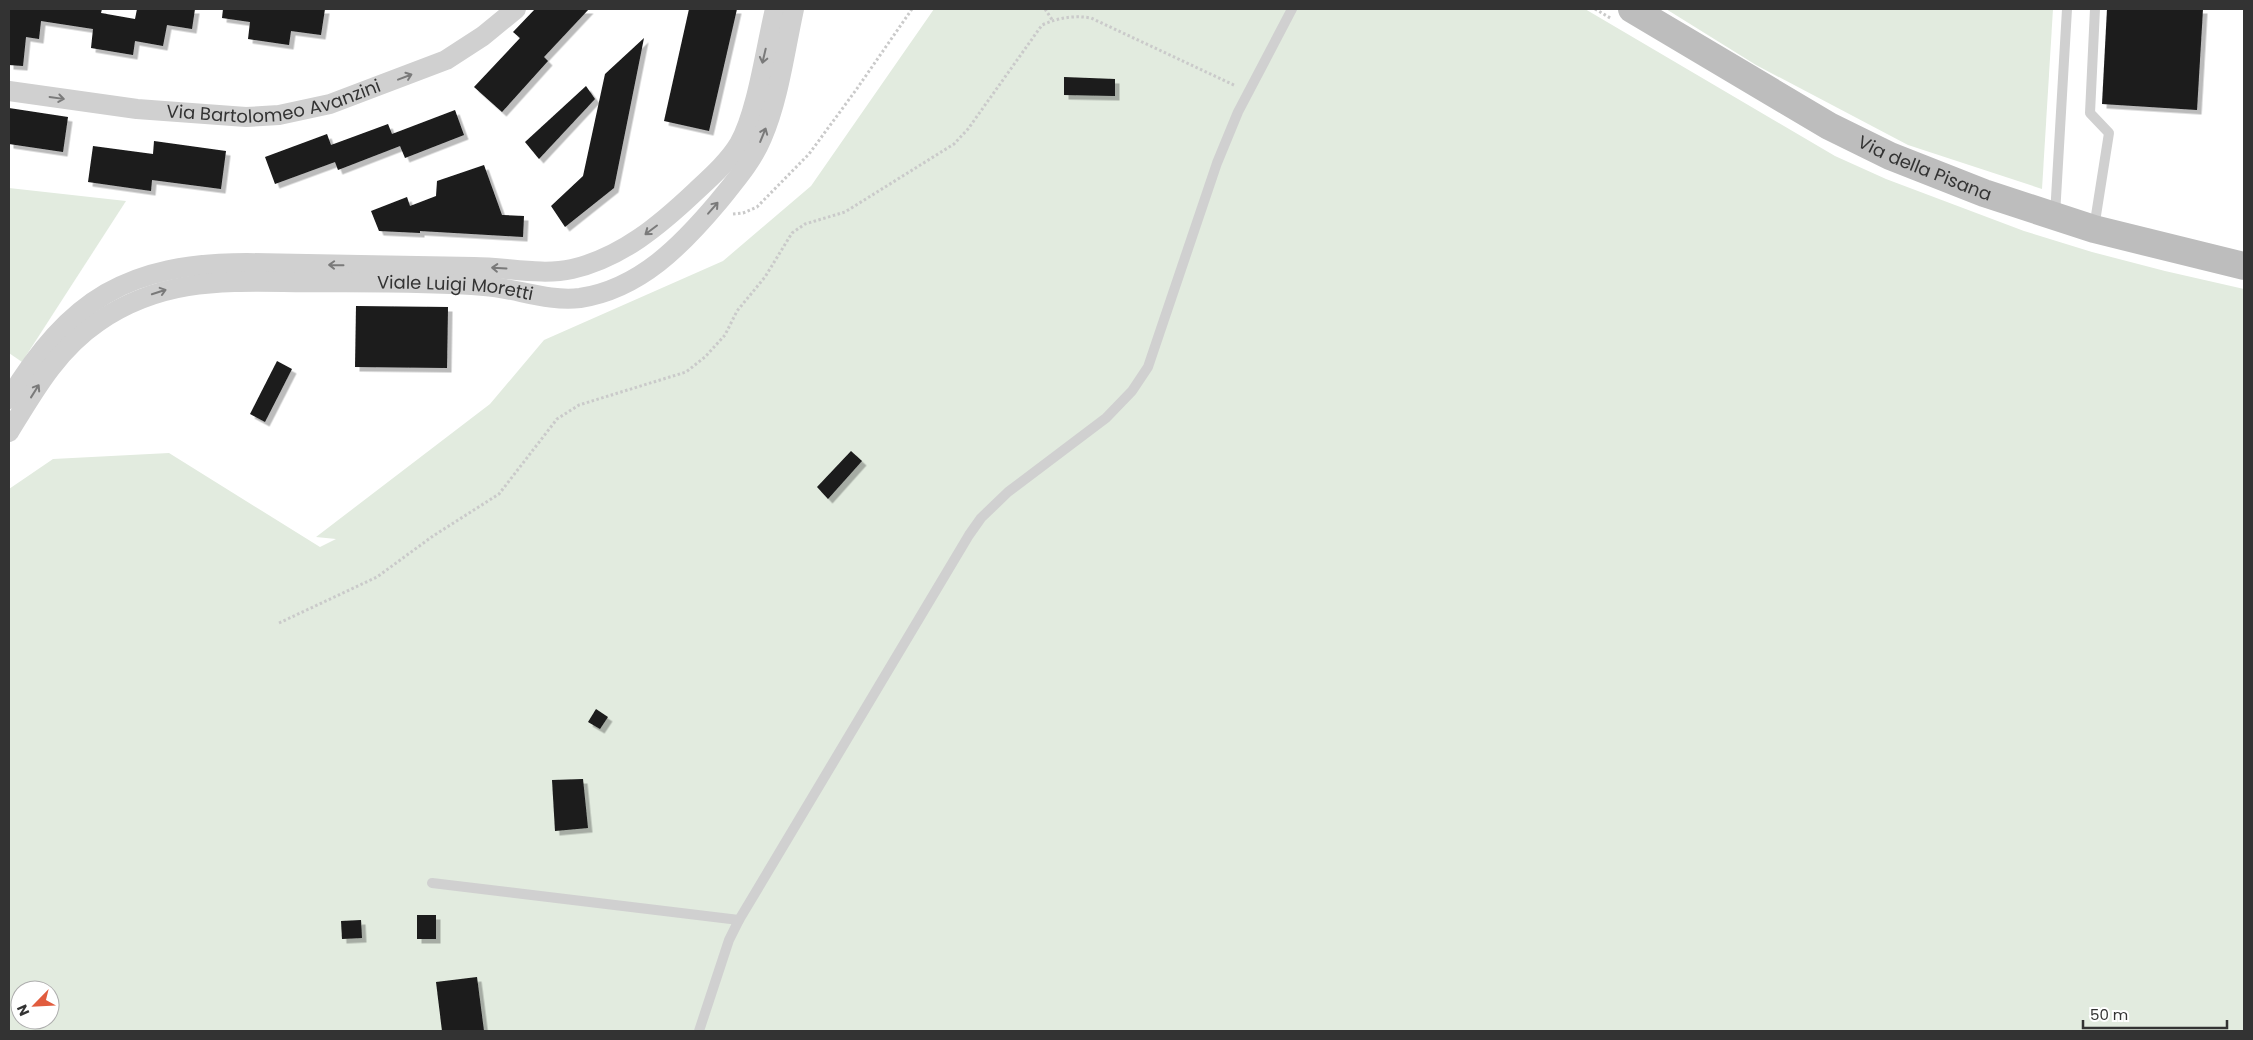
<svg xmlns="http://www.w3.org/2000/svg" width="2253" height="1040" font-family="Poppins,sans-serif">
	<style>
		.green { fill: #e2ebdf; fill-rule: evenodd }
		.building { fill: #1a1a1a; filter: url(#shadow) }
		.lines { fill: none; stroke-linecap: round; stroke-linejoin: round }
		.path { stroke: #cacaca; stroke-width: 3; stroke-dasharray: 2.5 2.5; stroke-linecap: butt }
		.service { stroke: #d0d0d0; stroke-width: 10 }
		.minor { stroke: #d0d0d0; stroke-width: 20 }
		.secondary { stroke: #bdbdbd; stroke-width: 28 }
		.oneway { stroke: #7a7a7a }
		.labels { text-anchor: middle; stroke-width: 5; stroke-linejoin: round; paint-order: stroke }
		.street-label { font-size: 18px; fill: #333; stroke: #fff }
	</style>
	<defs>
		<filter id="shadow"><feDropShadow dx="4.5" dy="4.5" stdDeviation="0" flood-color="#0004"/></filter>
	</defs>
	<rect width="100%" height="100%" fill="#fff"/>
	<g class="green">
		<path d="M934,9H1585L1835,156L1886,179L2024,231L2092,252L2165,271L2244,289V1031H9V489L53,459L169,453L320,547L336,539L316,537L490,404L544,340L723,261L811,186ZM20,990H50V1020H20Z"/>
		<path d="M1666,9H2053L2042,189L1908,145L1756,65Z"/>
		<path d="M9,188L126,201L22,362L9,353Z"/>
	</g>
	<g class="building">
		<path d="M9,9H102L101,13L135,19L137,9H195L192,29L167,25L163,46L135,41L133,55L91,48L93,29L41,21L39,39L26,37L23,66L9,65Z"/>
		<path d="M223,9H325L321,35L291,31L289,45L248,39L250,22L222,18Z"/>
		<path d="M535,9H589L544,57L548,61L502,112L474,87L520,38L513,32Z"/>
		<path d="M689,9H737L709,131L664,121Z"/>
		<path d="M2107,9H2203L2197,110L2102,104Z"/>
		<path d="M644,38L614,188L565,227L551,206L583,176L605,74Z"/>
		<path d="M1064,77L1115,79V96L1064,95Z"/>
		<path d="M586,86L595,99L539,159L525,142Z"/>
		<path d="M9,108L68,117L63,152L9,144Z"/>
		<path d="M455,110L464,135L405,158L400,146L338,170L335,162L275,184L265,157L327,134L331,145L388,124L392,134Z"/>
		<path d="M154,141L226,151L221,189L152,180L151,191L88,182L93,146L153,154Z"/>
		<path d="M484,165L502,215L524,216L523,237L420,231V233L379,231L371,211L407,197L410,206L436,196L437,181Z"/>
		<path d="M356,306L448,307L447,368L355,367Z"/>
		<path d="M277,361L292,369L265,422L250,414Z"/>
		<path d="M851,451L862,461L828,499L817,487Z"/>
		<path d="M596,709L608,717L600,729L588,722Z"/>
		<path d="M583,779L588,828L555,831L552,780Z"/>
		<rect x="417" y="915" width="19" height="24"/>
		<path d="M361,920L362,938L342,939L341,921Z"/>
		<path d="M477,977L484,1031H442L436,982Z"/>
	</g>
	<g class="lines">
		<g class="path">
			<path d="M1045,9L1053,21"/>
			<path d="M1595,9L1612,19"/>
			<path d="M733,214L743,213L757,207L809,154L856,90L912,9"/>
			<path d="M279,623L377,577L433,536L499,494L557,419L579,405L686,372L705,357L725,335L737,311L765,277L792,233L805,224L845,212L954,144L968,129L1042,25C1058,18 1073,15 1091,18L1236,86"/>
		</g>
		<g class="service">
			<path d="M2055,215L2067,9"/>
			<path d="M2094,228L2109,133L2090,113L2095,9"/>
			<path d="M432,883L739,920"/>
			<path d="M699,1031L729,940L739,920L969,535L981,518L1008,492L1106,418L1132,391L1148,367L1217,163L1238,112L1292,9"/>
		</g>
		<g class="minor">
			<path id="s1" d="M9,91L137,109L246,117L279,115L330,104L446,60L483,36L516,9"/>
			<path d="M9,399C70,299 128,263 247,263C323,265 398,265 474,267C506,267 541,276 572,269C621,258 660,225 696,191C711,177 728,162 739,144C757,113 766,46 775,9"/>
			<path id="s2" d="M9,432C34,391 57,350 98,322C157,281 216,281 284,282C350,283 418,281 484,286C515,288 548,302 580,298C640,289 682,245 719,201C735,181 752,162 762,138C779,99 785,50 794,9"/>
		</g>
		<path class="secondary" id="s3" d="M1632,9L1829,126L1890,156L1984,193L2094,229L2244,266"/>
	</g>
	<defs><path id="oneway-shaft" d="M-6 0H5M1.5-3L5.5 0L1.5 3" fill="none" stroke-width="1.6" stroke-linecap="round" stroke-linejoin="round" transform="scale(1.25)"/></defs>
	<g class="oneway">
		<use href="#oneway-shaft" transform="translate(764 56) rotate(103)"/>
		<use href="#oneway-shaft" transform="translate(405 77) rotate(-21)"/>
		<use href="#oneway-shaft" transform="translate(57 98) rotate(8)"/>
		<use href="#oneway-shaft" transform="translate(763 135) rotate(-68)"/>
		<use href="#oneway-shaft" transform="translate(713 208) rotate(-49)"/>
		<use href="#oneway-shaft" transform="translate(651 230) rotate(143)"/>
		<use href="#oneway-shaft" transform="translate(336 265) rotate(-179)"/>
		<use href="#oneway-shaft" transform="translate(499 268) rotate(-177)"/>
		<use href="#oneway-shaft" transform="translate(159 292) rotate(-18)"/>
		<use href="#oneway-shaft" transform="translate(35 391) rotate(-58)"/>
	</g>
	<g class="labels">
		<g class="street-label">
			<text dy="6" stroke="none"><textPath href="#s1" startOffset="268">Via Bartolomeo Avanzini</textPath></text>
			<text dy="6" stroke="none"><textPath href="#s3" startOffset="334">Via della Pisana</textPath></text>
			<text dy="6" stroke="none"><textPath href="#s2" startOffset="508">Viale Luigi Moretti</textPath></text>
		</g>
	</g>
	<rect width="2253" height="1040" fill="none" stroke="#333333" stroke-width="20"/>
	<g transform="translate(35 1005) rotate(246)"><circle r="24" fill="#ffffff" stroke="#adadad"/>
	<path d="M0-4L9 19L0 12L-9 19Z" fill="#e15c3e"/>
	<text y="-8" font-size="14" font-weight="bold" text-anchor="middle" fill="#333333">N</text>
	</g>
	<path d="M2083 1020v8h144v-8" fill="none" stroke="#333333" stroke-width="2.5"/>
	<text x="2090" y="1020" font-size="15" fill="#333333" stroke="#ffffff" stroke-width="4" paint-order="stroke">50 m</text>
</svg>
